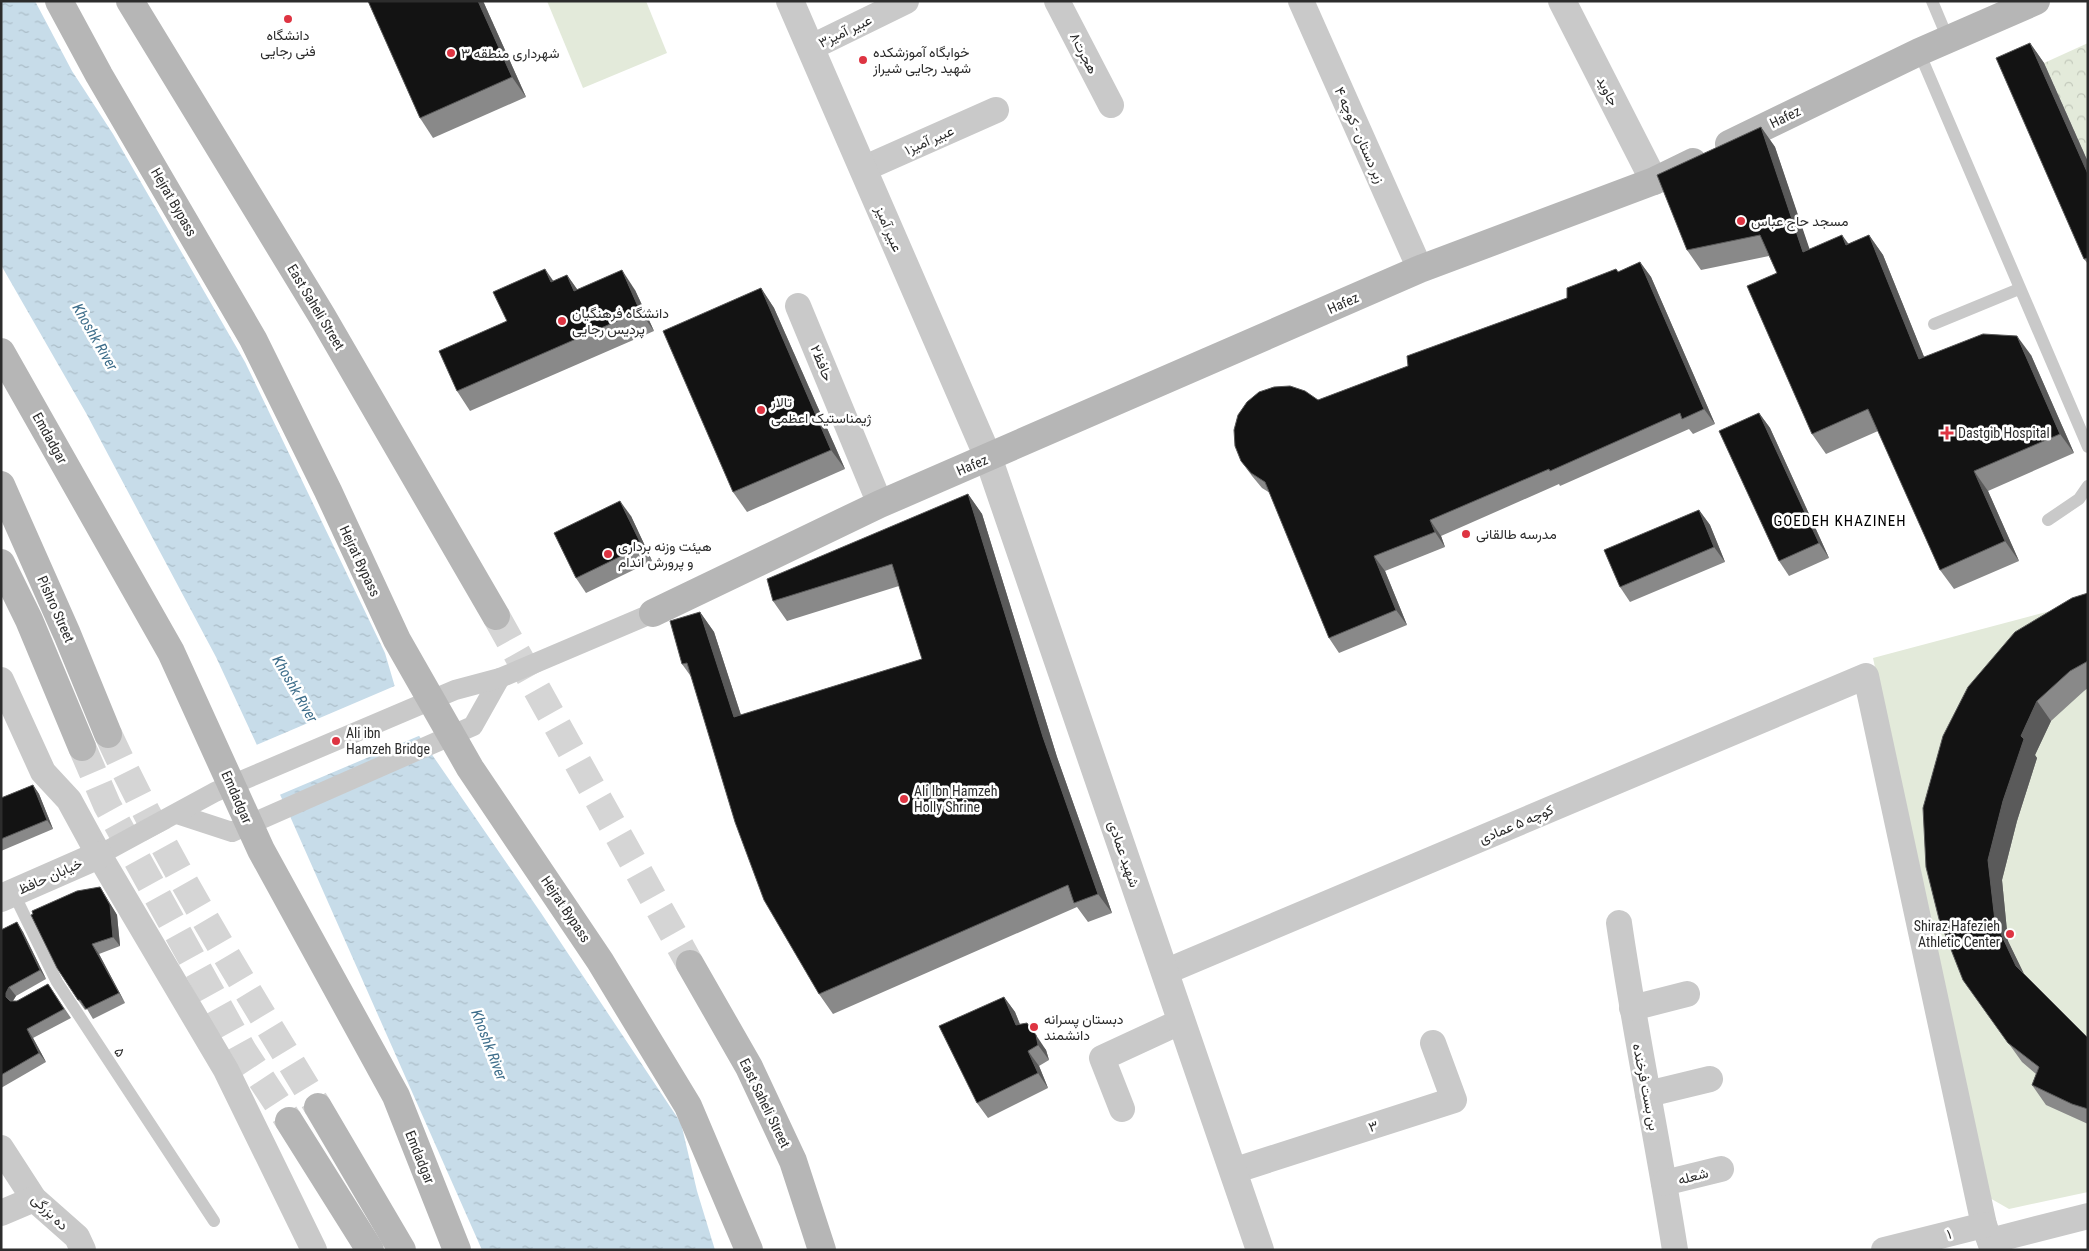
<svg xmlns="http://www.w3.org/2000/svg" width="2089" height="1251" font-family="'Roboto Condensed',Vazirmatn,sans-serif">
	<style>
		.park { fill: url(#park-crowns) }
		.garden { fill: #e3eada }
		.water { fill: url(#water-ripples) }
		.pier { fill: #fff }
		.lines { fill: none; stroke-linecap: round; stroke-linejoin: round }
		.secondary-tunnel { stroke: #d5d5d5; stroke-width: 28; stroke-dasharray: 28 14; stroke-linecap: butt }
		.service { stroke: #c9c9c9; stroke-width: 12 }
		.pedestrian { stroke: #c9c9c9; stroke-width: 20 }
		.minor { stroke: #c9c9c9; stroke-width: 26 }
		.tertiary { stroke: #c9c9c9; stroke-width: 28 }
		.secondary { stroke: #b6b6b6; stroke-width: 28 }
		.wall { fill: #898989 }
		.shaded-wall { fill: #5a5a5a }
		.building { fill: #131313; stroke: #5a5a5a }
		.poi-dot { fill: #de3442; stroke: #fff; stroke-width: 2 }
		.labels { text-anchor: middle; stroke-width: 5; stroke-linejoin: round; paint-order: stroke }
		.street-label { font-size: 14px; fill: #2c2c2c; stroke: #fff }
		.poi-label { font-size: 14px; fill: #2c2c2c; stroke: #fff; text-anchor: start }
		.water-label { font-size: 15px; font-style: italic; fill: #3e6e8b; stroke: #fff }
		.neighbourhood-label { font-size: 15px; letter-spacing: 1px; fill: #000; stroke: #fff }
	</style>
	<defs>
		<pattern id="park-crowns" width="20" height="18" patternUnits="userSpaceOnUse" patternTransform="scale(1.25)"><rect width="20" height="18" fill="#e3eada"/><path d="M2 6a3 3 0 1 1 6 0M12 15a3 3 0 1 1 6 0" fill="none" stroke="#c3c9bb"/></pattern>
		<pattern id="water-ripples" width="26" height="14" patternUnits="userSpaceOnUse" patternTransform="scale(1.25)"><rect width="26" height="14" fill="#c7dce9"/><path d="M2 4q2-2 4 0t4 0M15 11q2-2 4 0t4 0" fill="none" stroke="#abbdc8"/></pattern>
	</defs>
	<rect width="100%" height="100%" fill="#fff"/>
	<path class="park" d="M2088,43V162L2044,63Z"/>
	<g class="garden">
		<path d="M547,1H646L667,53L583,88Z"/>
		<path d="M2088,601V1192L2009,1209L1988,1197L1873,658Z"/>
	</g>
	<path class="water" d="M1,1H35L72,71L113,134L245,362L385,653L402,711L541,913L681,1123L697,1191L715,1250H482L289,814L216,657L86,413L1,265Z"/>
	<path class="pier" d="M397,685L404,710L421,735L277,796L254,746Z"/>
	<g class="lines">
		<g class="secondary-tunnel">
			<path d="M496,616L690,964"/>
			<path d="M108,734C168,864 244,985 318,1107"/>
			<path d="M82,747L107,805L243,1051L289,1121"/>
		</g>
		<g class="service">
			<path d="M1932,1L1948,39"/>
			<path d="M1919,52L2088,447"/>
			<path d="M1934,324L2019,289"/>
			<path d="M2048,520L2079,499L2088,486"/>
			<path d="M13,892L57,982L214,1221"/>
		</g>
		<g class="pedestrian">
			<path d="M177,814L232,832L473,726L500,678"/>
			<path d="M99,855L215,792L455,690L500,678L653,613"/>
		</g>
		<g class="minor">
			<path d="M1057,1L1111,105"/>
			<path d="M1301,1L1420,269"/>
			<path d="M810,48L906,1"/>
			<path d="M863,169L996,110"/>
			<path d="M798,306L880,504"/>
			<path d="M1,680L43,772L69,800L99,855L226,1070L314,1250"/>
			<path d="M1619,923C1635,1033 1658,1141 1675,1250"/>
			<path d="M1165,972L1866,676L1984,1225L1993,1250"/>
			<path d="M1632,1008L1687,994"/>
			<path d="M1648,1094L1710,1079"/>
			<path d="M1122,1109L1102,1058L1182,1021"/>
			<path d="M1,1148L34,1199L77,1237L83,1250"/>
			<path d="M1233,1171L1454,1100L1433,1043"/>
			<path d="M1664,1183L1721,1169"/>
			<path d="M1,1213L34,1199"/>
			<path d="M1990,1241L2088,1216"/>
			<path d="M1884,1250L1984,1225"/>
		</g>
		<g class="tertiary">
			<path d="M790,1L988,457L1260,1250"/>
			<path d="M1562,1L1654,181"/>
			<path d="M1,898L99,855"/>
		</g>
		<g class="secondary">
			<path d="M59,1L99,75L253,339L328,491L397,640L470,768L600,961L688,1106L749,1250"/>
			<path d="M130,1L322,316L496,616"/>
			<path d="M1729,144L1919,52L2036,1"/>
			<path d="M1,352L171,652L261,850L396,1096L457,1250"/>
			<path d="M1,485L67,634L108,734"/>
			<path d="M1,563L29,620L82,747"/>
			<path d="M653,613L880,504L1420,269L1654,181L1693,162"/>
			<path d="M690,964L749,1067L793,1161L822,1250"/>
			<path d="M318,1107L402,1250"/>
			<path d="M289,1121L370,1250"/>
		</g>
	</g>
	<g class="wall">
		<path d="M368,1H483L526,97L433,138L420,118Z"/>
		<path d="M2030,43L2044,63L2088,162V264L2084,259Z"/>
		<path d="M1761,127L1775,147L1809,249L1848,244L1869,235L1883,255L1924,357L2031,355L2074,453L1988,491L2019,561L1954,589L1940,570L1878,431L1826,454L1812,434L1777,273L1769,256L1701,270L1687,250Z"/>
		<path d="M1640,262L1651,277L1715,424L1693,434L1689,429L1560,486L1559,484L1441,536L1445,547L1385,571L1407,625L1339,653L1329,638L1270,493L1262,488L1252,476L1241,461L1318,400L1408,366L1567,298L1616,269L1618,272Z"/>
		<path d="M567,275L577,289L635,290L654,331L470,411L457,391L507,321L554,281Z"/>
		<path d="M761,288L774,308L845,469L747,512L733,492Z"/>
		<path d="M1759,413L1770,428L1829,558L1789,576L1779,561Z"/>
		<path d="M968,494L982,514L1057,757L1112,913L1088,922L1077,907L833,1014L819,994L692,678L682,664L700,612L714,632L741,715L922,659L899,586L787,621L773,601Z"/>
		<path d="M1699,510L1710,525L1725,562L1630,602L1620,587Z"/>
		<path d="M631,516L652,561L586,593L576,578Z"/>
		<path d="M2088,593V688L2084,691L2051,721L2035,755L2037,758L2017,821L2002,880L2008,941L2024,975L2088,1038V1124L2046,1105L2032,1085L2036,1074L2022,1062L1963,980L1926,867Z"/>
		<path d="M33,785L39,794L53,829L1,851V798Z"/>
		<path d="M100,887L117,915L120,946L99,954L125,1003L93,1019L87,1009L85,1010L78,1000L33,914Z"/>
		<path d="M17,922L23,932L46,979L16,996L13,1001H17L48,984L71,1018L33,1038L46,1062L1,1088V930Z"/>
		<path d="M1004,997L1015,1012L1020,1024L1046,1050L1049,1060L1039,1066L1048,1088L988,1118L977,1103Z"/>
	</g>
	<g class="shaded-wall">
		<path d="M478,1H483L526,97L512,77Z"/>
		<path d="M2030,43L2044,63L2088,162V174Z"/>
		<path d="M1761,127L1775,147L1817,271L1803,252Z"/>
		<path d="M1842,235L1856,254L1846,245Z"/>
		<path d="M1869,235L1883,255L1933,379L1919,359Z"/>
		<path d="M1640,262L1651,277L1715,424L1704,409Z"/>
		<path d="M545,269L559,289L551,282Z"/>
		<path d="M622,270L635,290L654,331L640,311Z"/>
		<path d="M567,275L581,295L574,291Z"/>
		<path d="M761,288L774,308L845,469L831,450Z"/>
		<path d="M2017,336L2031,355L2074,453L2060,434Z"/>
		<path d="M1759,413L1770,428L1829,558L1819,543Z"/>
		<path d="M1974,471L1988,491L2019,561L2005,541Z"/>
		<path d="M968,494L982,514L1057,757L1112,913L1098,894L1043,737Z"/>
		<path d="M620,501L631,516L652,561L642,546Z"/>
		<path d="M1699,510L1710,525L1725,562L1714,547Z"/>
		<path d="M1430,520L1441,536L1445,547L1435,532Z"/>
		<path d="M1374,556L1385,571L1407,625L1396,610Z"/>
		<path d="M700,612L714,632L748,737L734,717Z"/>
		<path d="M2037,701L2051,721L2035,755L2037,758L2017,821L2002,880L2008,941L2030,986L2016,966L1995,921L1988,860L2003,801L2021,736Z"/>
		<path d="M33,785L39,794L53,829L47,820Z"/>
		<path d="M100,887L117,915L120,946L113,937Z"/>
		<path d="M17,922L23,932L46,979L40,970Z"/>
		<path d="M92,944L99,954L125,1003L119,993Z"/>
		<path d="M9,987L16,996L12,1002L6,997V993Z"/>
		<path d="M1004,997L1015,1012L1026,1040L1016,1025Z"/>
		<path d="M27,1029L33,1038L46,1062L39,1053Z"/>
		<path d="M1036,1035L1046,1050L1049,1060L1038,1045Z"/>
		<path d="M1028,1051L1039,1066L1048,1088L1038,1073Z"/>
	</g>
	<g class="building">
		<path d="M368,1H478L512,77L420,118Z"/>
		<path d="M2030,43L2088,174V258L2084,259L1996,58Z"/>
		<path d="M1761,127L1803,252L1842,235L1846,245L1869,235L1919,359L1983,334L2017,336L2060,434L1974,471L2005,541L1940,570L1868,409L1812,434L1747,286L1777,273L1760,235L1687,250L1657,175Z"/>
		<path d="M1640,262L1704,409L1682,419L1680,413L1550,471L1549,469L1430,520L1435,532L1374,556L1396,610L1329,638L1265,482L1251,473L1241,461L1235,446L1234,430L1238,415L1247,402L1259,392L1274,387L1290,386L1305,391L1318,400L1408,366L1407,356L1567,298V288L1616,269L1618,272Z"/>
		<path d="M545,269L551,282L567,275L574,291L622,270L640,311L457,391L439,351L507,321L493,292Z"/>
		<path d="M761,288L831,450L733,492L663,331Z"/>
		<path d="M1759,413L1819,543L1779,561L1719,431Z"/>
		<path d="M968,494L1043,737L1098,894L1074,903L1068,885L819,994L764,900L735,822L687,663L682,664L670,621L700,612L734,717L922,659L892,564L773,601L767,579Z"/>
		<path d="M620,501L642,546L576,578L554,533Z"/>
		<path d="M1699,510L1714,547L1620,587L1604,550Z"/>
		<path d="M2088,593V661L2070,671L2037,701L2021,736L2024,739L2003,801L1988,860L1995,921L2016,966L2088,1038V1109L2072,1104L2032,1085L2039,1067L2008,1043L1963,980L1939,919L1926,867L1923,808L1943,736L1968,687L2015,632L2072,598Z"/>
		<path d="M33,785L47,820L1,839V798Z"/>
		<path d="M100,887L110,905L113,937L92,944L119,993L86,1009L80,1000H78L57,968L31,915L33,914L32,911L77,891Z"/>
		<path d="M17,922L40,970L9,987L6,993V997L10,1001H17L48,984L64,1009L27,1029L39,1053L1,1075V930Z"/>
		<path d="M1004,997L1016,1025L1027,1023L1036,1035L1038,1045L1028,1051L1038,1073L977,1103L939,1026Z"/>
	</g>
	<g class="poi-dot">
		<circle cx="288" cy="19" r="5"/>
		<circle cx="451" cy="53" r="5"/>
		<circle cx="863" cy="60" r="5"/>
		<circle cx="1741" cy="221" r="5"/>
		<circle cx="562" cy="321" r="5"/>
		<circle cx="761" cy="410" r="5"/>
		<path d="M1944.5 425.5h5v5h5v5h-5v5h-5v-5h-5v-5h5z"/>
		<circle cx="1466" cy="534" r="5"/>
		<circle cx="608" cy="554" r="5"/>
		<circle cx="336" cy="741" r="5"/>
		<circle cx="904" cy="799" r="5"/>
		<circle cx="2010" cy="934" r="5"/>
		<circle cx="1034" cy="1027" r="5"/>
	</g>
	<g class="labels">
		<g class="street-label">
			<text transform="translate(845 31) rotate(-26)" y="5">۳عبیر آمیز</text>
			<text transform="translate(1084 53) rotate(63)" y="5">هجرت۸</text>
			<text transform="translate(1608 91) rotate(63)" y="5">جاوید</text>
			<text transform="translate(1785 117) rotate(-26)" y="5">Hafez</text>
			<text transform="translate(1360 135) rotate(66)" y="5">زبر دستان - کوچه ۴</text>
			<text transform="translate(929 140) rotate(-24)" y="5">۱عبیر آمیز</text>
			<text transform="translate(174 202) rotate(60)" y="5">Hejrat Bypass</text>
			<text transform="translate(889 229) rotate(67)" y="5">عبیر آمیز</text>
			<text transform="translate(1343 303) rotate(-24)" y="5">Hafez</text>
			<text transform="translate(316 307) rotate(59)" y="5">East Saheli Street</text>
			<text transform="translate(822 363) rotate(68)" y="5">۲حافظ</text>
			<text transform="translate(50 438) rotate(61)" y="5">Emdadgar</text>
			<text transform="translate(972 465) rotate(-23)" y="5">Hafez</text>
			<text transform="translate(360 561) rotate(65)" y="5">Hejrat Bypass</text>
			<text transform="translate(56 609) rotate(66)" y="5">Pishro Street</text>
			<text transform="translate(237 797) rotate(66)" y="5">Emdadgar</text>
			<text transform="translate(1516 824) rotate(-23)" y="5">کوچه ۵ عمادی</text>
			<text transform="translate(1124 854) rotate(71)" y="5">شهید عمادی</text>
			<text transform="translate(50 876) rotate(-24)" y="5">خیابان حافظ</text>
			<text transform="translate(566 909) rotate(56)" y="5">Hejrat Bypass</text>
			<text transform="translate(120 1052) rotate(57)" y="5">۵</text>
			<text transform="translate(1646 1087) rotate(79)" y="5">بن بست فرخنده</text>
			<text transform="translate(765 1103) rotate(64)" y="5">East Saheli Street</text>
			<text transform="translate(1373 1126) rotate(-18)" y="5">۳</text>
			<text transform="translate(420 1157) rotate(68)" y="5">Emdadgar</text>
			<text transform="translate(1693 1176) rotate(-15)" y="5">شعله</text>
			<text transform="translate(50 1212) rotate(44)" y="5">ده بزرگی</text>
			<text transform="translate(1949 1234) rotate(-14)" y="5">۱</text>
		</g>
		<g class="poi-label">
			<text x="288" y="40" text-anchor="middle">دانشگاه<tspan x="288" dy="16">فنی رجایی</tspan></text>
			<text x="873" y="57">خوابگاه آموزشکده<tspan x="873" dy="16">شهید رجایی شیراز</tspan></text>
			<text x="461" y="58">شهرداری منطقه ۳</text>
			<text x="1751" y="226">مسجد حاج عباس</text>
			<text x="572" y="318">دانشگاه فرهنگیان<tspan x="572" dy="16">پردیس رجایی</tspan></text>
			<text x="771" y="407">تالار<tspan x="771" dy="16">ژیمناستیک اعظمی</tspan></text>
			<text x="1958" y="438">Dastgib Hospital</text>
			<text x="1476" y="539">مدرسه طالقانی</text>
			<text x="618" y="551">هیئت وزنه برداری<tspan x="618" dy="16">و پرورش اندام</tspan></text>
			<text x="346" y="738">Ali ibn<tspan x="346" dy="16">Hamzeh Bridge</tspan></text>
			<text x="914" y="796">Ali Ibn Hamzeh<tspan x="914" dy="16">Holly Shrine</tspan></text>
			<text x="2000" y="931" text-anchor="end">Shiraz Hafezieh<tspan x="2000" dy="16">Athletic Center</tspan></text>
			<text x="1044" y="1024">دبستان پسرانه<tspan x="1044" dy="16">دانشمند</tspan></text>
		</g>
		<g class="water-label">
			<text transform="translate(95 337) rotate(60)" y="5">Khoshk River</text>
			<text transform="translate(295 689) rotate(60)" y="5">Khoshk River</text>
			<text transform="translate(489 1045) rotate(69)" y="5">Khoshk River</text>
		</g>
		<g class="neighbourhood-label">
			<text x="1840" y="526">GOEDEH KHAZINEH</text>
		</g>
	</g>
	<rect width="2089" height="1251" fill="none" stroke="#2c2c2c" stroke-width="5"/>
</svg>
